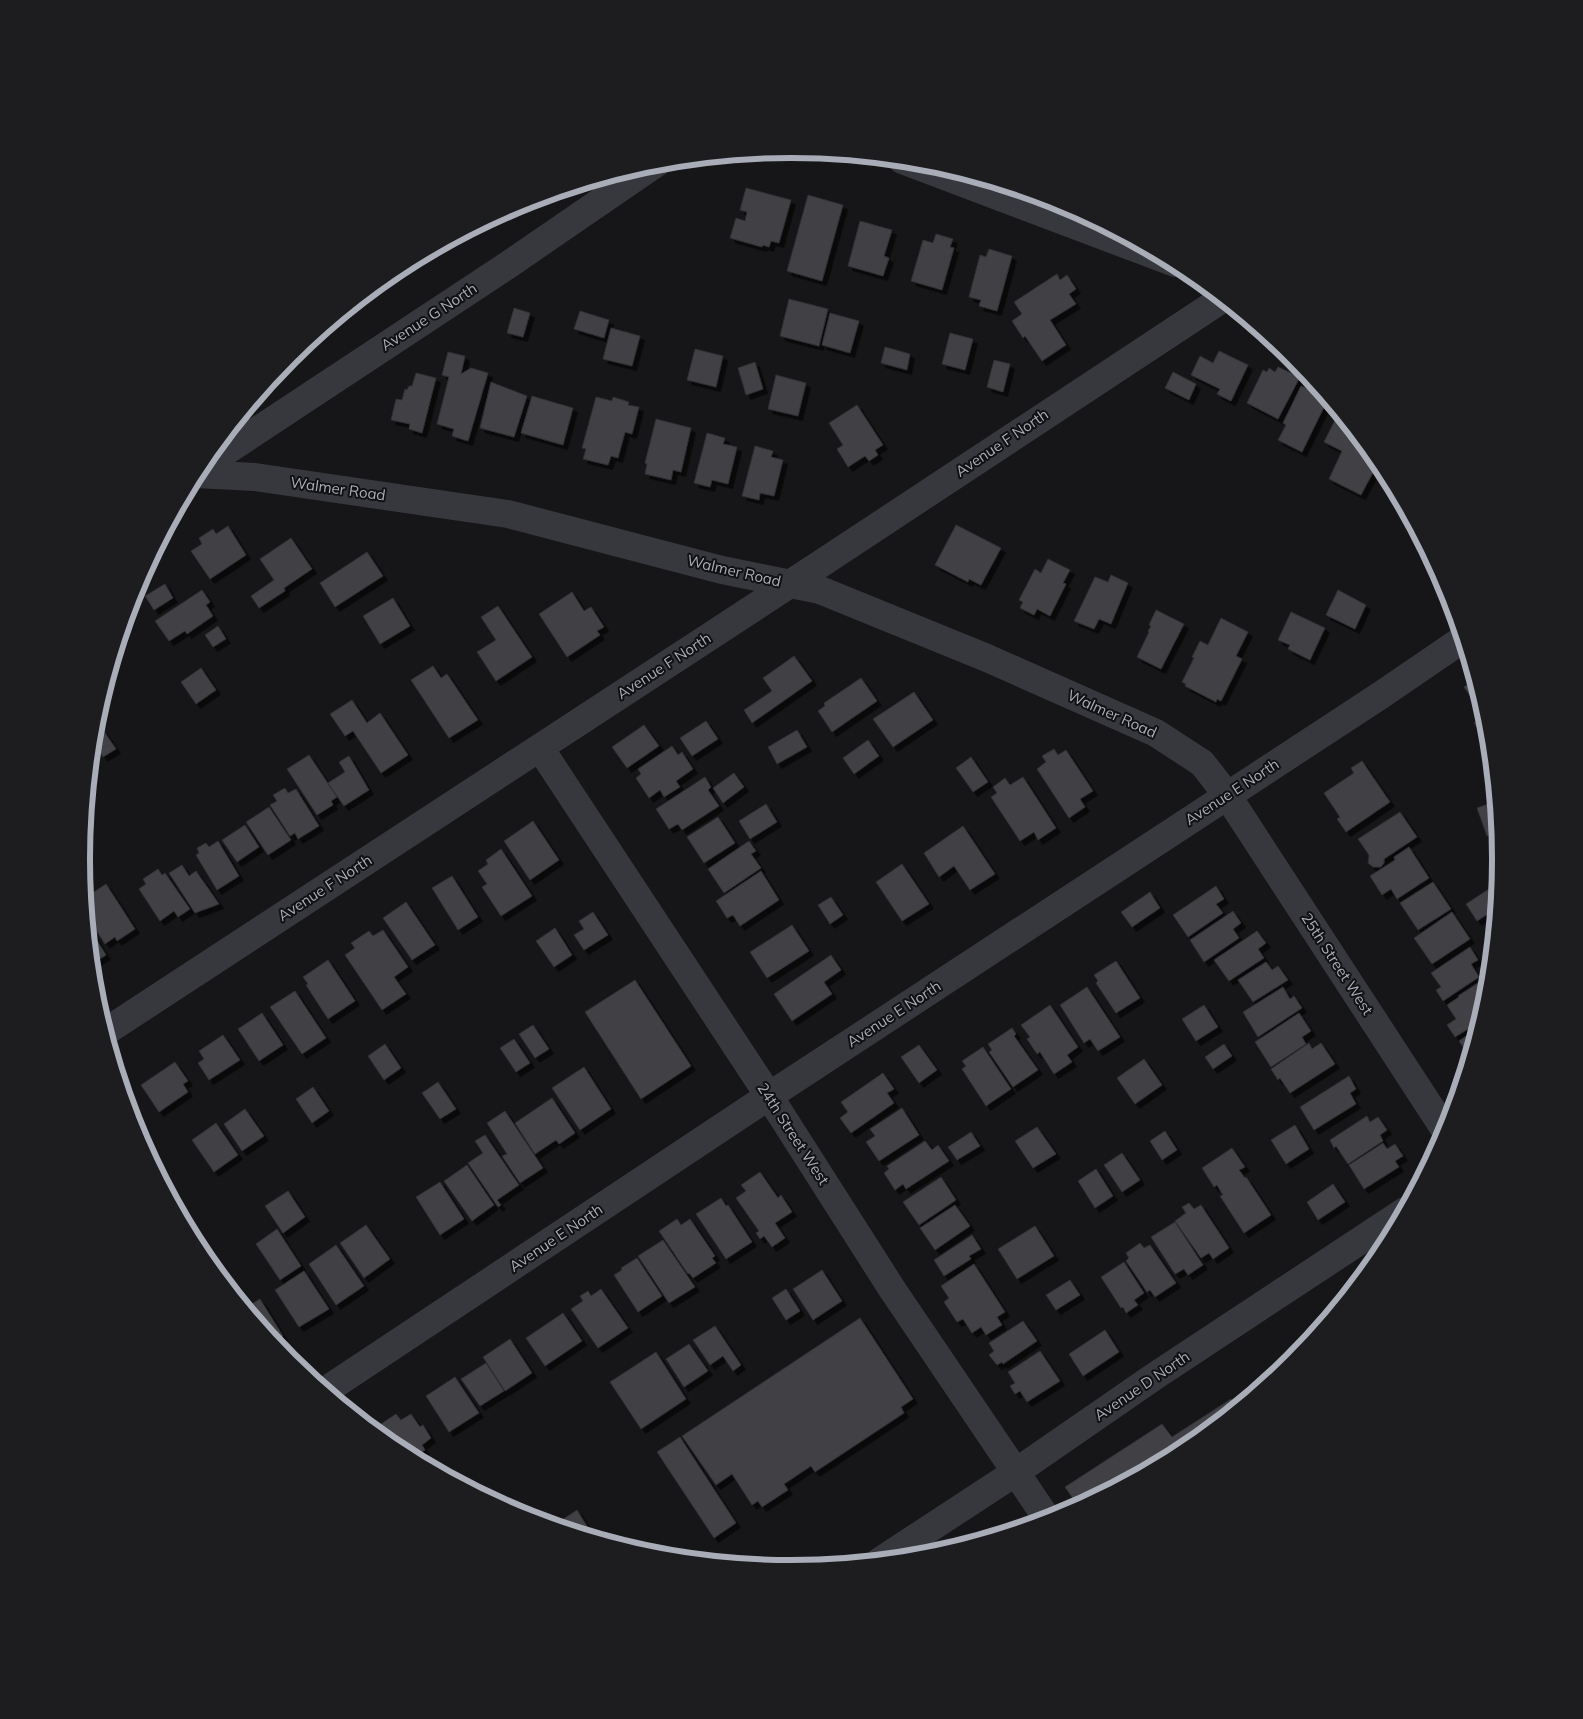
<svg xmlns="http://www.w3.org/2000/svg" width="1583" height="1719" font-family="Mulish,sans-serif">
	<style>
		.building { fill: #404145; stroke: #303034; filter: url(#shadow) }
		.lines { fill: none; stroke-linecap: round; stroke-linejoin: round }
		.minor { stroke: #37383d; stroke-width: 28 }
		.labels { text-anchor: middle; stroke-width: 4; stroke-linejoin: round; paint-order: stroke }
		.street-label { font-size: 15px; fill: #a8adb8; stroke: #111113 }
		.rim { fill: none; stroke: #a8adb8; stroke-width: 6 }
	</style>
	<defs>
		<filter id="shadow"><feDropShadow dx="4.5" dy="4.5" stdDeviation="0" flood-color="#0009"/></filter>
	</defs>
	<rect width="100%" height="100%" fill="#161618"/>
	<g class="building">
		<path d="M746,188L791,200L779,243L771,241L769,247L763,245L762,247L730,238L736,218L745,221L747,212L740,210Z"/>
		<path d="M808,195L843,205L822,281L787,271Z"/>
		<path d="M860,221L892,230L884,256L889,258L883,276L848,266Z"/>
		<path d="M936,234L953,239L950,247L954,248L942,290L911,281L923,240L933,243Z"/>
		<path d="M989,249L1012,256L997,311L979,306L981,300L969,297L980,255L986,257Z"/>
		<path d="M1057,274L1060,280L1067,275L1076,289L1069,294L1076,304L1050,320L1066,345L1042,361L1025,336L1023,338L1012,321L1022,314L1014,302Z"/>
		<path d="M789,299L828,309L819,346L780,336Z"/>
		<path d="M514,308L530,313L523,337L507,333Z"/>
		<path d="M580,311L609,320L604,338L574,329Z"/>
		<path d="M830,313L859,321L850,353L822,345Z"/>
		<path d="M611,328L640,336L632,366L603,359Z"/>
		<path d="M950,333L973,339L965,370L942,364Z"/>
		<path d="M885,347L910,354L907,370L881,363Z"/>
		<path d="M695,349L723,356L716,387L687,380Z"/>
		<path d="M1219,351L1248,365L1231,401L1217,394L1220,389L1191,375L1200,356L1213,363Z"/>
		<path d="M448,352L465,356L461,374L471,368L488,373L468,441L452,436L454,429L437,424L449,377L442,375Z"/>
		<path d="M994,360L1010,364L1003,392L987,387Z"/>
		<path d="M755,362L763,389L746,395L738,368Z"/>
		<path d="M1278,367L1300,377L1278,419L1247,403L1263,370L1267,372L1269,368L1275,372Z"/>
		<path d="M1173,372L1196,384L1189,400L1165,388Z"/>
		<path d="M416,373L436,378L422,433L409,429L410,424L391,420L396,399L402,400L405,389L407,390L409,386H412Z"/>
		<path d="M776,375L806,383L798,416L768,409Z"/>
		<path d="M1312,380L1328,399L1302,452L1278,440L1286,425L1283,423L1301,386L1308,389Z"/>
		<path d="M491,382L527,396L514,437L480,428Z"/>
		<path d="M532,396L573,408L563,445L521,433Z"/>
		<path d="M596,397L612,401L613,397L629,402L628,405L639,407L632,434L625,432L618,458L611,456L608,465L583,459L586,449L582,448Z"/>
		<path d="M857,405L883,445L875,450L878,455L869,461L865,456L848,467L837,449L843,445L829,423Z"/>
		<path d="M1337,416L1344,419L1379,461L1361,495L1329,479L1342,451L1324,442Z"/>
		<path d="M656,419L691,428L681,472L673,470L671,480L645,474L647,464L645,463Z"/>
		<path d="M707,433L725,438L723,444L737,447L728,484L712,480L710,487L694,483Z"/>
		<path d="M755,446L773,451L771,457L783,460L774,496L760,493L759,500L742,496Z"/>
		<path d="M956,525L1001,548L981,585L969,579L968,582L935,565Z"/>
		<path d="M228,526L246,555L210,579L191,551L202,544L199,538L213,529L216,534Z"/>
		<path d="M291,538L312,569L284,588L285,591L259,608L251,596L274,580L260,559Z"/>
		<path d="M367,552L383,576L335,607L320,583Z"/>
		<path d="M1048,559L1070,570L1063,583L1066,584L1050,616L1037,609L1034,615L1020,608L1023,602L1019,600L1035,569L1041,573Z"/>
		<path d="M1111,575L1128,583L1111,624L1099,619L1094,629L1074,621L1095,577L1108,582Z"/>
		<path d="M165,584L173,598L154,610L145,596Z"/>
		<path d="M202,590L210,602L206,605L213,616L187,634L185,631L169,641L155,621Z"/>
		<path d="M1338,590L1366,605L1355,629L1326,615Z"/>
		<path d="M572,592L584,611L591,607L604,627L597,631L600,635L567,657L539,614Z"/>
		<path d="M393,598L410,626L380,644L363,616Z"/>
		<path d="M498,606L532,657L496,681L477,652L496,640L481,617Z"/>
		<path d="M1156,610L1184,624L1161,669L1137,657L1149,632L1148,631L1151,626L1149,625Z"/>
		<path d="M1291,612L1325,628L1310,660L1288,649L1290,645L1278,640Z"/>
		<path d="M1221,618L1248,632L1236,656L1242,659L1221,701L1217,699L1216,702L1185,686L1186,684L1182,682L1194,658L1192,657L1200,641L1208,645Z"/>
		<path d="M218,626L226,639L213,647L205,635Z"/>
		<path d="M794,656L812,681L752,723L744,710L772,691L763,678Z"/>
		<path d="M433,666L441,678L447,674L478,720L449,738L411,680Z"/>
		<path d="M201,668L216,690L196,704L181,682Z"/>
		<path d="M861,678L877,701L832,732L818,711L825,706L824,703Z"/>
		<path d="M1475,679L1485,711L1482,713L1464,687Z"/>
		<path d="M914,692L933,720L893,747L873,719Z"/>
		<path d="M352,700L367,723L380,713L408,755L381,773L353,731L345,736L330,714Z"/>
		<path d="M1486,715L1490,739L1487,741L1474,723Z"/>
		<path d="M706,721L718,739L692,756L680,738Z"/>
		<path d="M644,725L659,746L627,768L612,747Z"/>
		<path d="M103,730L116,749L103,757L93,741V736Z"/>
		<path d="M797,730L807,747L777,764L768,747Z"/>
		<path d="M868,740L879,756L854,774L843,758Z"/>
		<path d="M672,746L678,755L682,752L693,769L676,781L680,787L664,797L660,790L649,798L636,778L641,774L638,769Z"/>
		<path d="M1054,749L1058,755L1066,750L1093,791L1080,799L1085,807L1069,818L1037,769L1046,762L1042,756Z"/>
		<path d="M309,755L337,797L331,801L333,805L317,815L287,769Z"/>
		<path d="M349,756L369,790L344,806L328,783L345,772L339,762Z"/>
		<path d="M971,757L988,782L973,792L956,768Z"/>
		<path d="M1362,761L1390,802L1346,832L1337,819L1340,817L1324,793L1354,773L1351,768Z"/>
		<path d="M734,773L744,787L723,803L713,788Z"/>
		<path d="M705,777L711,787L708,790L719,806L682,830L678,824L669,829L656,809Z"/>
		<path d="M1023,777L1056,828L1038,840L1034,832L1020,841L991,797L997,793L993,787L1005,778L1010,785Z"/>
		<path d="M285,788L288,793L296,789L319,826L298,839L295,833L290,836L270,805L277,801L273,795Z"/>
		<path d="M1496,801L1499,832L1487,836L1477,808Z"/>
		<path d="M766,804L777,822L750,839L739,821Z"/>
		<path d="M269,807L291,840L268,855L246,822Z"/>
		<path d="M1400,812L1417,837L1384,859V863L1381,867H1373L1368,863L1369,855L1358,839Z"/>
		<path d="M718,817L735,843L704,863L687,837Z"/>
		<path d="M533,821L559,860L530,880L504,841Z"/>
		<path d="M245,825L259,847L237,862L222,840Z"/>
		<path d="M963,826L995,874L970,890L954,866L939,877L924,853Z"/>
		<path d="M218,841L239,876L217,890L196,855L199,853L197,848L206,843L209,847Z"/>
		<path d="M749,841L756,851L751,854L761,868L724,893L708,869Z"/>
		<path d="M1409,847L1429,878L1397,899L1391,889L1382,895L1370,876L1395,860L1394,857Z"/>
		<path d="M1501,848L1502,859L1496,851Z"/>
		<path d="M501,849L532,896L501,916L482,887L487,884L478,871L488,864L486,860Z"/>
		<path d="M902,864L929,904L902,921L876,882Z"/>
		<path d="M182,865L189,876L196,871L219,904L195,913L169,873Z"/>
		<path d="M158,869L162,875L165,873L190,909L178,917L174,911L160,921L139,889L146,884L143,879Z"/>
		<path d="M761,871L779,900L740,926L733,915L727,918L716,901Z"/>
		<path d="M452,876L478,917L458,930L432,888Z"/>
		<path d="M1433,882L1451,909L1418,930L1400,903Z"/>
		<path d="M106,884L135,929L117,941L115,937L105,944L87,916L85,898Z"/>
		<path d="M1216,886L1224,899L1216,904L1223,913L1188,937L1173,915Z"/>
		<path d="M1489,889L1498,902L1497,908L1477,921L1466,904Z"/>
		<path d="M1150,892L1160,908L1132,927L1121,912Z"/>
		<path d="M831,897L843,915L830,924L818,905Z"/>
		<path d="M406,902L435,945L412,960L383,918Z"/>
		<path d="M1233,911L1241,923L1233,929L1239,938L1204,962L1190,940Z"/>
		<path d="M593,912L608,935L584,950L574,935L584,929L579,921Z"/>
		<path d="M1452,912L1470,939L1432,964L1414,938Z"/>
		<path d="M792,925L809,951L767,978L750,952Z"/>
		<path d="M88,926L106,955L92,964Z"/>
		<path d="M555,928L572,955L554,967L536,941Z"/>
		<path d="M383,930L408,967L394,977L406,994L382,1010L345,955L355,948L351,943L369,931L373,936Z"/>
		<path d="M1257,931L1266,943L1258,949L1264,958L1229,981L1214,960Z"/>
		<path d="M1470,947L1478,960L1471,964L1479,977L1443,1001L1436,990L1441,987L1431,973Z"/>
		<path d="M831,955L841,970L824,982L832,994L792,1021L774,994Z"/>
		<path d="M328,960L355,1001L328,1019L306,985L308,984L303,977Z"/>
		<path d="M1116,961L1140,998L1116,1013L1096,983L1098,981L1094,975Z"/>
		<path d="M1266,962L1272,970L1278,966L1288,980L1253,1002L1238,980Z"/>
		<path d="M1490,975L1488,998L1481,1021L1455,1037L1447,1025L1456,1019L1447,1005L1459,997L1458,996Z"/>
		<path d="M635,980L691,1066L641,1099L585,1012Z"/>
		<path d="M1087,987L1120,1037L1098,1051L1090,1039L1084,1043L1060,1005Z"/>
		<path d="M1283,987L1290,999L1294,996L1302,1008L1258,1037L1243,1012Z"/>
		<path d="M295,991L326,1038L302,1054L270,1007Z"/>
		<path d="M1050,1005L1078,1047L1067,1055L1072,1062L1054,1074L1040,1052L1037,1054L1027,1039L1030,1037L1021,1025Z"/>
		<path d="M1204,1005L1218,1027L1196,1041L1182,1019Z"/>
		<path d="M262,1013L283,1045L259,1061L238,1029Z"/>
		<path d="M1299,1013L1311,1031L1302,1037L1306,1044L1271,1067L1255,1042Z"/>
		<path d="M533,1025L549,1049L535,1058L519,1034Z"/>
		<path d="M1479,1027L1470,1057L1459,1041Z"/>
		<path d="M1012,1028L1016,1034L1014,1036L1038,1070L1013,1087L989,1052L992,1050L988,1044Z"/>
		<path d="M223,1035L240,1060L209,1080L198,1063L204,1059L199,1051Z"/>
		<path d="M514,1039L530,1063L516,1072L500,1048Z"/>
		<path d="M1309,1043L1312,1049L1321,1043L1335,1064L1290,1093L1280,1078L1278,1080L1271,1069Z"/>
		<path d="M385,1044L401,1068L384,1080L368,1056Z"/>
		<path d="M1224,1044L1232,1056L1213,1069L1205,1057Z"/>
		<path d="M919,1045L937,1070L919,1083L901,1057Z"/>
		<path d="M983,1047L1011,1089L986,1106L962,1069L966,1066L962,1061Z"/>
		<path d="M1144,1059L1162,1085L1135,1104L1117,1078Z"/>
		<path d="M175,1062L188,1081L183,1084L188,1092L159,1112L141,1085Z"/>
		<path d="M584,1067L611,1109L580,1130L552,1088Z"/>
		<path d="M883,1073L894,1089L887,1093L894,1103L851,1133L840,1118L848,1112L841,1102Z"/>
		<path d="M1349,1076L1356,1089L1350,1093L1356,1104L1314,1130L1300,1107Z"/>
		<path d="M438,1082L456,1109L440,1119L422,1093Z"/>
		<path d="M313,1087L329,1111L312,1123L296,1099Z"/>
		<path d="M552,1098L575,1133L559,1144L556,1140L535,1154L515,1123Z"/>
		<path d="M902,1108L919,1135L879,1161L866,1142L875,1136L870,1129Z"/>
		<path d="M245,1109L264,1136L242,1151L224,1124Z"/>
		<path d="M505,1111L543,1168L520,1183L502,1156L507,1154L487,1123Z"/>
		<path d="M1367,1116L1370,1122L1378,1117L1387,1130L1380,1135L1383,1141L1348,1164L1336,1146L1334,1148L1330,1140Z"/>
		<path d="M216,1123L238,1155L214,1172L192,1140Z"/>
		<path d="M1295,1125L1309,1149L1286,1164L1271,1140Z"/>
		<path d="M1037,1127L1056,1154L1033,1168L1015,1141Z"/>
		<path d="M1165,1131L1177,1150L1162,1160L1150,1141Z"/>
		<path d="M971,1132L980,1146L957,1160L948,1147Z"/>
		<path d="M485,1135L519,1185L497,1200L501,1205L498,1207L468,1163L483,1153L475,1141Z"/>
		<path d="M925,1141L932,1150L938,1145L949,1161L906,1189L903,1184L895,1190L884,1173L889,1169L887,1166Z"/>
		<path d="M1383,1143L1387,1149L1395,1144L1403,1156L1395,1161L1399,1167L1364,1189L1349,1165Z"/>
		<path d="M1232,1148L1245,1167L1239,1170L1245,1178L1246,1177L1271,1215L1244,1233L1220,1196L1223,1195L1217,1185L1214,1187L1202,1168Z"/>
		<path d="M1122,1153L1140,1180L1122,1192L1104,1165Z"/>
		<path d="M467,1165L494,1205L472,1221L444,1181Z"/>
		<path d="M1096,1169L1113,1196L1095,1208L1078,1181Z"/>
		<path d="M760,1172L778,1198L781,1195L792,1212L775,1223L785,1238L772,1247L764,1236L760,1239L756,1233L759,1231L736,1198L746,1191L741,1185Z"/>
		<path d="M941,1177L956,1200L919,1225L903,1202Z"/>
		<path d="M440,1182L464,1219L440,1235L416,1197Z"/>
		<path d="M1333,1184L1345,1202L1318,1220L1307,1202Z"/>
		<path d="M288,1191L305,1217L283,1233L265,1206Z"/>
		<path d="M721,1198L726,1206L728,1205L752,1242L726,1259L696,1214Z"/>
		<path d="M1189,1203L1194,1209L1201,1205L1229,1248L1213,1259L1209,1253L1201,1258L1175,1221L1186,1213L1182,1207Z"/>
		<path d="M955,1205L970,1226L935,1250L920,1228Z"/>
		<path d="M677,1219L681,1225L690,1219L715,1256L712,1258L716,1263L693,1278L689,1273L688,1274L659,1231Z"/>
		<path d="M1175,1222L1203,1265L1188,1275L1184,1269L1175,1274L1151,1237Z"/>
		<path d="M366,1225L390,1259L364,1278L340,1243Z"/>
		<path d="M1035,1226L1054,1256L1017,1279L998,1249Z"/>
		<path d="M277,1229L301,1266L280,1280L256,1244Z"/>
		<path d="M972,1235L981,1249L969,1256L971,1259L944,1276L934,1260Z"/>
		<path d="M663,1240L695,1287L669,1303L638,1256Z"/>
		<path d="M1140,1243L1144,1248L1150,1245L1176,1283L1155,1297L1150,1290L1147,1292L1126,1261L1129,1258L1126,1253Z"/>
		<path d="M336,1245L364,1286L336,1305L309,1264Z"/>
		<path d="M637,1258L662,1296L638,1312L614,1275L622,1270L621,1268Z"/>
		<path d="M1124,1262L1144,1293L1134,1300L1138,1305L1126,1313L1123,1307L1121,1308L1101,1277Z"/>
		<path d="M974,1264L1005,1312L997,1317L1002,1325L986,1335L981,1327L972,1333L963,1319L957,1322L944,1302L949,1298L941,1286Z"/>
		<path d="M822,1270L842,1301L813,1320L793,1289Z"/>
		<path d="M304,1271L329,1309L299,1327L275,1290Z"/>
		<path d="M1070,1280L1080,1295L1056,1310L1046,1295Z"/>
		<path d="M601,1289L628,1328L598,1348L571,1309L583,1301L580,1296L588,1291L591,1296Z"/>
		<path d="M786,1289L800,1311L786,1320L772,1298Z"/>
		<path d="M260,1299L283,1336L273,1342L245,1308Z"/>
		<path d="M563,1313L582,1341L545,1366L526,1338Z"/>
		<path d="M860,1318L913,1399L901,1407L904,1413L815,1472L811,1466L784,1484L788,1490L762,1507L758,1501L752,1505L732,1474L716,1485L682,1436Z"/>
		<path d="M1023,1321L1037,1341L1003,1364L1002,1362L997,1365L989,1355L994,1351L989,1343Z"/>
		<path d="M715,1326L741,1365L733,1371L723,1356L710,1365L693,1340Z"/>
		<path d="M1105,1330L1119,1352L1083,1376L1069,1354Z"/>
		<path d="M510,1339L532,1373L505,1391L483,1357Z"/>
		<path d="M689,1344L708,1371L684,1387L666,1359Z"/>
		<path d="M1040,1351L1060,1381L1027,1402L1020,1391L1015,1394L1010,1386L1015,1383L1008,1372Z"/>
		<path d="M656,1352L686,1399L641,1429L610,1382Z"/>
		<path d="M486,1363L504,1391L480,1406L461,1379Z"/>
		<path d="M455,1377L479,1413L449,1432L426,1396Z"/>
		<path d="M1231,1399L1237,1408L1186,1450L1079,1507L1065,1487L1162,1424L1172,1437Z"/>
		<path d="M396,1414L401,1420L411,1414L420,1427L423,1425L431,1438L422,1445L425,1450L412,1458L398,1451L381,1424Z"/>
		<path d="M377,1423L392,1446L370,1428Z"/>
		<path d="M680,1437L736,1523L714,1538L657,1452Z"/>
		<path d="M577,1510L595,1539L553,1526Z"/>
	</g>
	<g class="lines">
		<g class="minor">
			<path d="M902,160L1175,263"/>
			<path d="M199,469L508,265L658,162"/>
			<path d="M196,474L255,477L508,514L722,570L820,590L987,658L1156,733L1202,763L1227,795L1447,1133"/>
			<path d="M540,748L769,1096L892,1289L1048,1520"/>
			<path d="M105,1032L825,561L1222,299"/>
			<path d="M325,1391L769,1096L1381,695L1463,639"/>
			<path d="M880,1561L1016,1472L1155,1376L1405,1211"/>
		</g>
	</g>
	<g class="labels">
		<g class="street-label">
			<text transform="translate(429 317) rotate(-33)" y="5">Avenue G North</text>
			<text transform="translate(1002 443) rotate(-34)" y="5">Avenue F North</text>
			<text transform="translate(338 489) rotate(8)" y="5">Walmer Road</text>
			<text transform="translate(734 571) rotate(13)" y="5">Walmer Road</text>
			<text transform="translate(664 666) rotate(-33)" y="5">Avenue F North</text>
			<text transform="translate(1112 714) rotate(24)" y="5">Walmer Road</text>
			<text transform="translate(1232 792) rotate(-33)" y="5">Avenue E North</text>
			<text transform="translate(325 888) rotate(-33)" y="5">Avenue F North</text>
			<text transform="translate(1337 964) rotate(57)" y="5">25th Street West</text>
			<text transform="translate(894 1014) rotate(-33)" y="5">Avenue E North</text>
			<text transform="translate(793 1134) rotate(57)" y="5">24th Street West</text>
			<text transform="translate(556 1238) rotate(-34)" y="5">Avenue E North</text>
			<text transform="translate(1142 1386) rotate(-34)" y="5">Avenue D North</text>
		</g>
	</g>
	<path d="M0 0H1583V1719H0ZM90 859a701 701 0 1 1 1402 0a701 701 0 1 1-1402 0Z" fill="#1d1d20" fill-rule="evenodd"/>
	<path class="rim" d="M90 859a701 701 0 1 1 1402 0a701 701 0 1 1-1402 0Z"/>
</svg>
